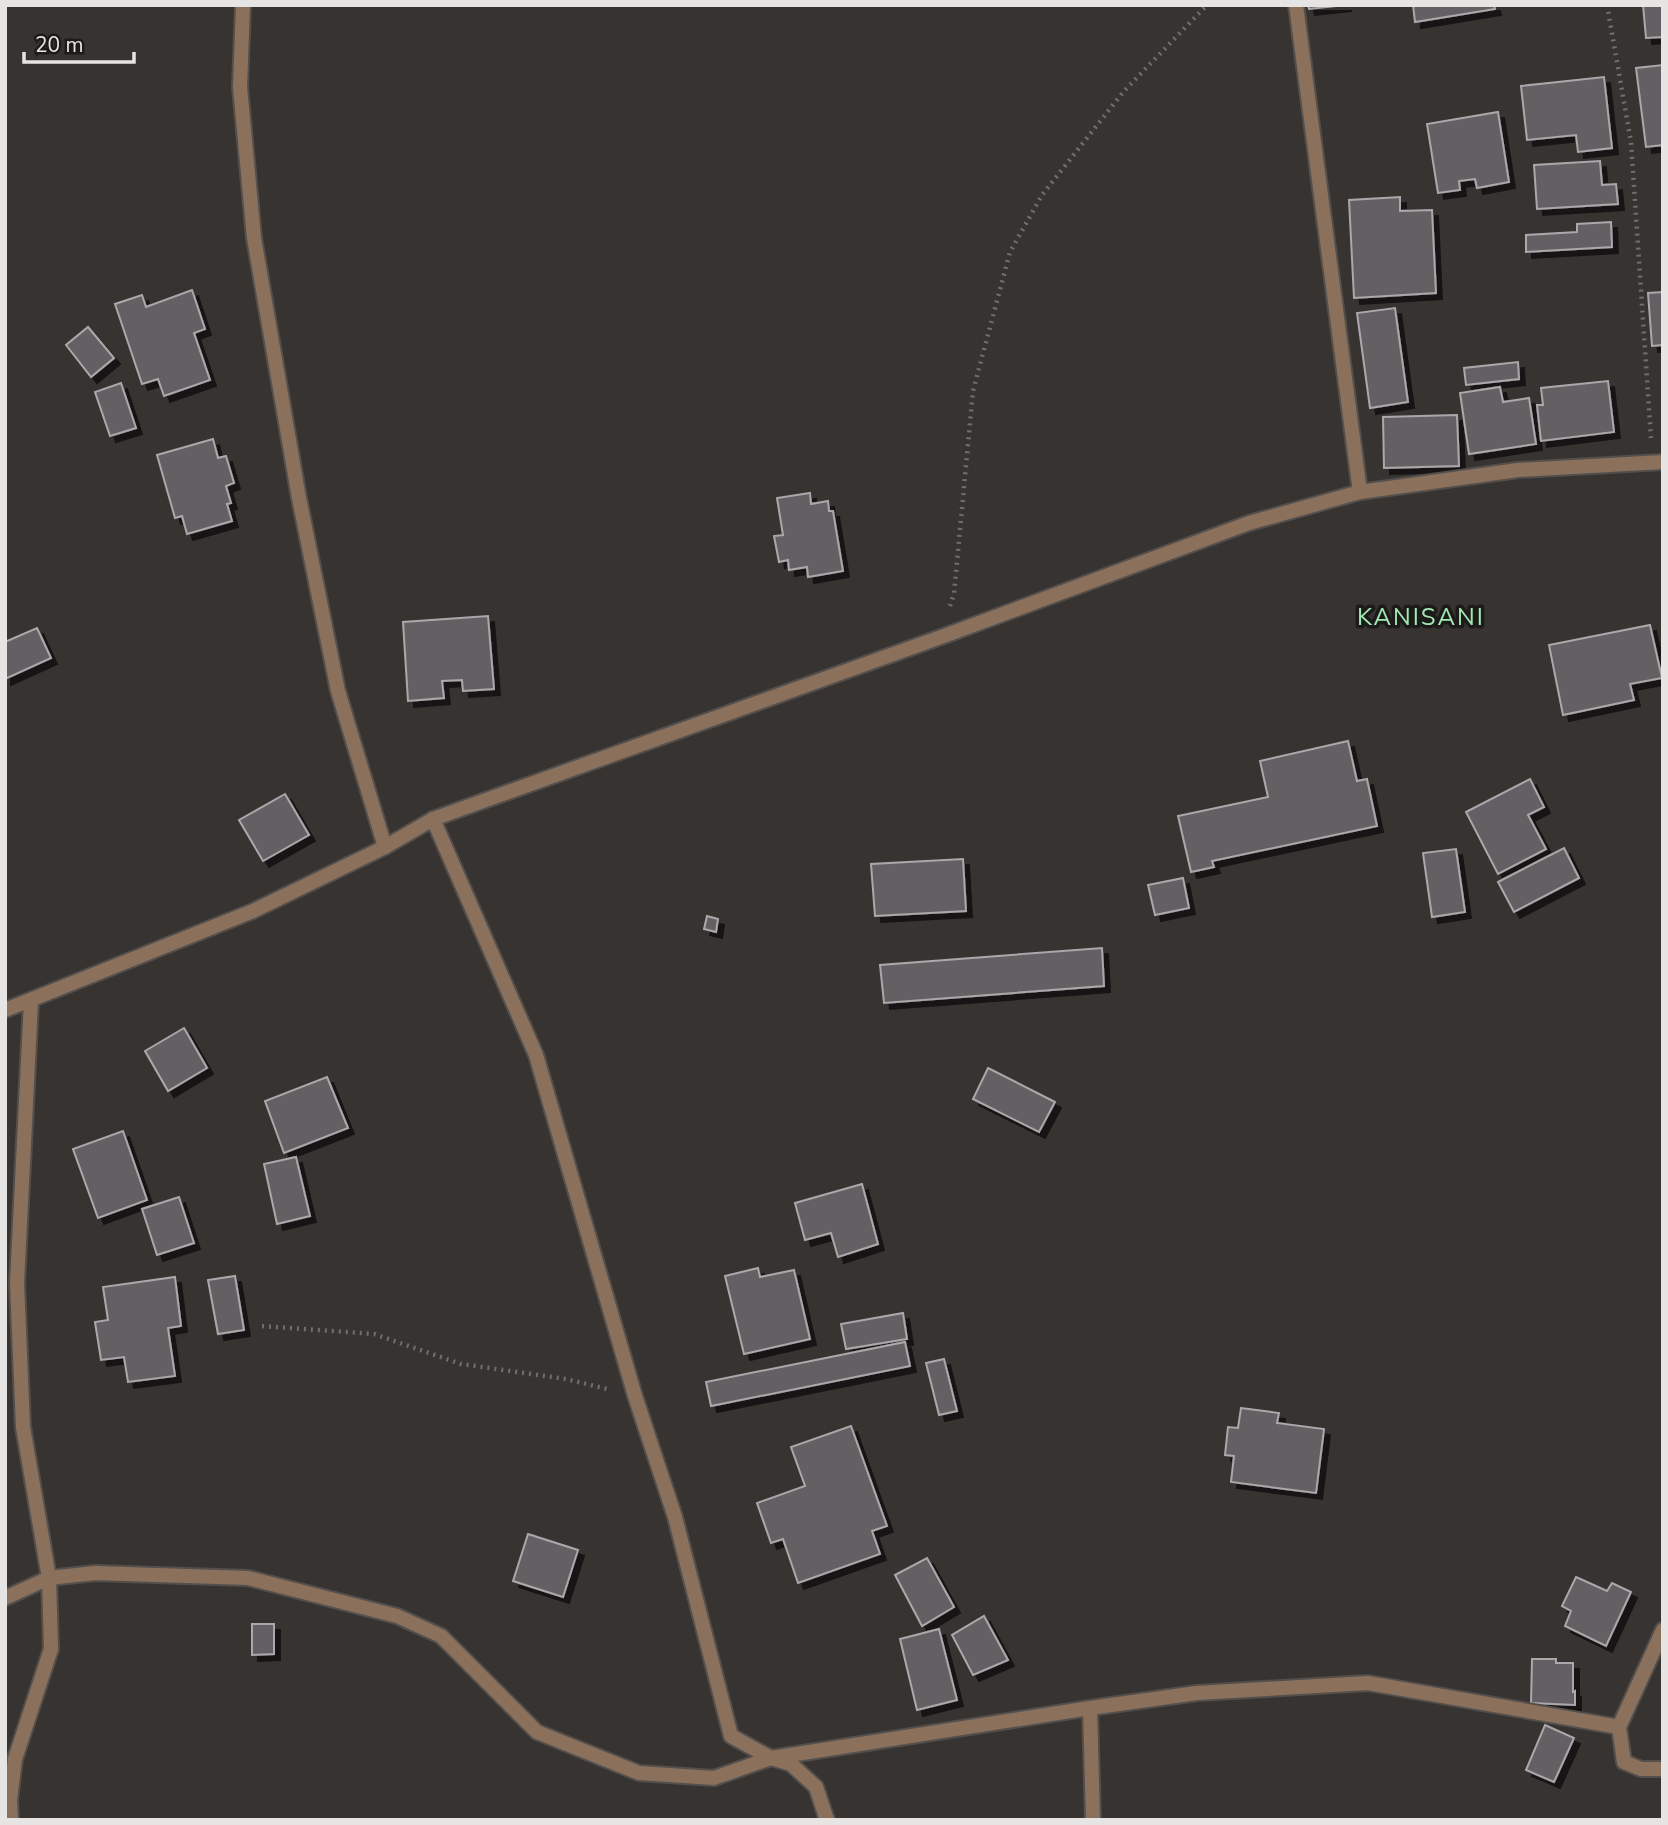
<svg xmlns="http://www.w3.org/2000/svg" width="1668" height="1825" font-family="'Nunito Sans',sans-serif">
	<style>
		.building { fill: #646164; stroke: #aba7aa; stroke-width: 2; filter: url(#shadow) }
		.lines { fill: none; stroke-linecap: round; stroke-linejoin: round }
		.minor-casing { stroke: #534f4d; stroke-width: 18 }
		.path { stroke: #716e6c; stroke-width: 4.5; stroke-dasharray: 2 5; stroke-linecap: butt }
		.minor { stroke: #8b715c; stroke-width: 14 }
		.labels { text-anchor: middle; stroke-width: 7; stroke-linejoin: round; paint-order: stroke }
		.quarter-label { font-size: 24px; letter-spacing: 2px; fill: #a2e9b5; stroke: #1d1b1a }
	</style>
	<defs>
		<filter id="shadow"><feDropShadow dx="6" dy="6" stdDeviation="0" flood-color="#0009"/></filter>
	</defs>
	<rect width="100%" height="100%" fill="#373331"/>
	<g class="building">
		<path d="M1308,5H1346L1309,9Z"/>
		<path d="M1413,5H1494L1495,9L1415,22Z"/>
		<path d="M1643,5H1663V47L1662,37L1646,38Z"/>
		<path d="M1663,65V145L1646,147L1636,68Z"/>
		<path d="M1604,77L1612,148L1578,152L1576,135L1527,140L1521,86Z"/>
		<path d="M1498,112L1509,182L1477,188L1475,179L1459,181L1460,190L1438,193L1427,124Z"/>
		<path d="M1600,161L1602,185L1616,184L1618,204L1537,209L1534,165Z"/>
		<path d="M1400,197V211L1432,210L1436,293L1354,298L1349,200Z"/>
		<path d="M1611,222L1612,247L1526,252V235L1577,232V224Z"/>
		<path d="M192,290L205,329L194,333L210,380L164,396L158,379L142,384L115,304L142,295L146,307Z"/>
		<path d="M1663,292V345L1652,346L1648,293Z"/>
		<path d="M1395,308L1408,402L1370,408L1357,313Z"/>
		<path d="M88,327L114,358L91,377L66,345Z"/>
		<path d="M1518,362L1519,379L1466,385L1464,368Z"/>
		<path d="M1608,381L1614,432L1541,441L1537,405H1543L1541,388Z"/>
		<path d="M121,383L136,428L110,436L95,392Z"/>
		<path d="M1500,387L1503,402L1529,398L1536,444L1469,454L1460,393Z"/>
		<path d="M1457,415L1459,466L1384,468L1383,417Z"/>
		<path d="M213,439L218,458L226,456L234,483L226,486L231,503L227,504L232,521L187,534L182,516L175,518L157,455Z"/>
		<path d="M810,493L811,504L828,501L829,511H833L843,571L808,577L807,567L789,570L788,560L779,562L774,536L783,535L777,498Z"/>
		<path d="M488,616L494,689L463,691L462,680L442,681L444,698L408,701L403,622Z"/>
		<path d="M1650,625L1662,678L1630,684L1634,700L1563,715L1549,645Z"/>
		<path d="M37,628L51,658L5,679V642Z"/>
		<path d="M1348,741L1357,781L1367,779L1377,826L1212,861L1214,867L1191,872L1178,816L1268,797L1260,761Z"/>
		<path d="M1530,779L1544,807L1528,815L1546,849L1498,874L1466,812Z"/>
		<path d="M285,794L309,835L263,861L239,820Z"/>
		<path d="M1564,848L1579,878L1514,912L1498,882Z"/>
		<path d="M1456,849L1465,912L1432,917L1423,853Z"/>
		<path d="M963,859L966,911L875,916L871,864Z"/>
		<path d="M1183,878L1189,908L1155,915L1148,885Z"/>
		<path d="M707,916L718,919L716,932L704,929Z"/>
		<path d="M1102,948L1104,986L884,1003L880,965Z"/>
		<path d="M184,1028L207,1068L168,1091L145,1051Z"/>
		<path d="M988,1068L1055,1102L1039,1132L973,1099Z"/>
		<path d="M327,1077L348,1128L284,1153L265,1101Z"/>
		<path d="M123,1131L147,1200L98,1218L73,1149Z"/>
		<path d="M296,1157L310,1216L277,1224L264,1164Z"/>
		<path d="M862,1184L878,1244L838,1257L831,1233L805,1240L795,1203Z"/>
		<path d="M179,1197L194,1243L157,1255L142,1209Z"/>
		<path d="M758,1268L760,1277L794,1270L810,1339L744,1354L725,1276Z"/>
		<path d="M235,1276L244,1330L218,1334L208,1280Z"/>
		<path d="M175,1277L181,1326L168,1328L175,1376L128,1382L124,1357L101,1360L95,1322L108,1320L103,1287Z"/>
		<path d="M903,1313L907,1339L846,1349L841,1324Z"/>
		<path d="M905,1342L910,1366L711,1406L706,1382Z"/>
		<path d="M944,1359L957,1411L939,1415L926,1363Z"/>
		<path d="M1241,1408L1279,1413L1277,1423L1324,1429L1316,1493L1231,1482L1234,1456L1225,1455L1228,1427L1238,1428Z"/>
		<path d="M851,1426L887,1526L872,1531L880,1554L798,1583L783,1539L771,1543L757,1503L805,1486L791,1447Z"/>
		<path d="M528,1534L578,1550L563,1597L513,1581Z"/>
		<path d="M927,1558L954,1607L922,1626L895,1575Z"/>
		<path d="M1576,1577L1607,1591L1612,1583L1631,1592L1606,1646L1565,1626L1571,1611L1562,1606Z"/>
		<path d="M984,1616L1008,1660L973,1675L952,1635Z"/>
		<path d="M252,1624H274V1654L252,1655Z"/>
		<path d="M939,1629L957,1700L917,1710L900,1639Z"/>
		<path d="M1532,1659H1556V1663H1573V1692L1575,1691V1705L1531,1703Z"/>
		<path d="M1545,1725L1574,1738L1554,1782L1526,1770Z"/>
	</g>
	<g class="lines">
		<g class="minor-casing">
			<g id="minor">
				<path d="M243,5L240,87L254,238L299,498L338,691L385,847"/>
				<path d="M1296,5L1360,492"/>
				<path d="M433,819L536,1055L635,1396L675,1517L731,1736L771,1758L791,1764L816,1787L827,1820"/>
				<path d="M5,1010L253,911L385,847L433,819L941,637L1249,523L1360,492L1518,470L1663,462"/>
				<path d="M5,1598L49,1578L95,1573L248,1578L397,1616L441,1636L537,1732L639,1773L714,1778L771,1758L1090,1708L1197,1693L1368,1683L1619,1727"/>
				<path d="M1663,1630L1619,1727L1624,1762L1641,1769H1663"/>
				<path d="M1090,1708L1093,1820"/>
				<path d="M11,1820L10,1800L15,1759L51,1649L49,1578L23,1427L17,1283L31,1002"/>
			</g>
		</g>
		<g class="path">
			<path d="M1607,5L1631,142L1651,438"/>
			<path d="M950,606L954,594L973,391L1010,252L1042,195L1124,91L1207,5"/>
			<path d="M262,1326L374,1334L461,1364L566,1379L607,1389"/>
		</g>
		<use href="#minor" class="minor"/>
	</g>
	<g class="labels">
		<g class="quarter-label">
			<text x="1421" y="625">KANISANI</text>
		</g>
	</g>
	<rect width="1668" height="1825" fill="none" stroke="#e7e5e3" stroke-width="14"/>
	<path d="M24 52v10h110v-10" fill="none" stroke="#e7e5e3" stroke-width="3.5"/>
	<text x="35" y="52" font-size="21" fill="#e7e5e3" stroke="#1d1b1a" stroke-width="5" paint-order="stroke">20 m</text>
</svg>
